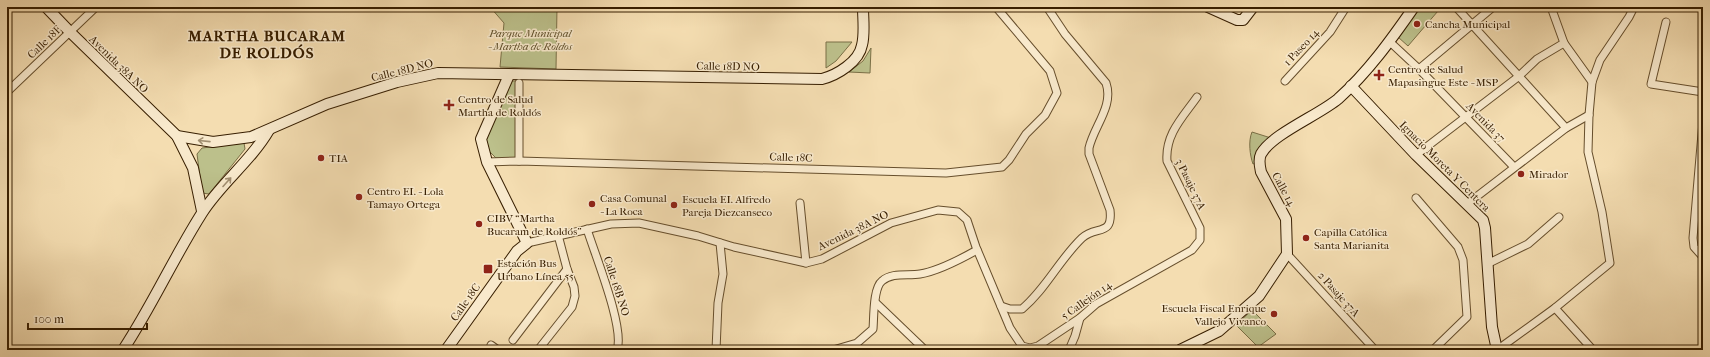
<svg xmlns="http://www.w3.org/2000/svg" width="1710" height="357" font-family="'IM FELL French Canon',serif">
	<style>
		.green { fill: #bcc08b; stroke: #7a6f46 }
		.lines { fill: none; stroke-linecap: round; stroke-linejoin: round }
		.street-casing { stroke: #664e2c; stroke-width: 9 }
		.secondary-casing { stroke: #371e00; stroke-width: 12 }
		.street { stroke: #f8e9cc; stroke-width: 7 }
		.secondary { stroke: #f8e9cc; stroke-width: 10 }
		.oneway { stroke: #a18e70 }
		.poi-dot { fill: #8f2418; stroke: #f8e9cc; stroke-width: 1.5 }
		.labels { text-anchor: middle; stroke-width: 3; stroke-linejoin: round; paint-order: stroke }
		.poi-label { font-size: 11px; fill: #371e00; stroke: #f8e9cc; text-anchor: start }
		.park-label { font-size: 11px; font-style: italic; fill: #5f4f2a; stroke: #f8e9cc }
		.street-label { font-size: 11px; fill: #371e00; stroke: #f8e9cc }
		.district-label { font-size: 15px; font-weight: bold; letter-spacing: 1px; fill: #371e00; stroke: #f8e9cc }
	</style>
	<rect width="100%" height="100%" fill="#f4ddb1"/>
	<filter id="stains"><feTurbulence type="fractalNoise" baseFrequency=".005" numOctaves="4"/><feColorMatrix values="0 0 0 0 .2 0 0 0 0 .09 0 0 0 0 .02 0 0 0 .5 -.17"/></filter>
	<radialGradient id="worn" r=".72"><stop offset=".6" stop-color="#630" stop-opacity="0"/><stop offset="1" stop-color="#630" stop-opacity=".3"/></radialGradient>
	<g class="green">
		<path d="M490,7H557L556,69L500,67L504,23Z"/>
		<path d="M1420,7H1434L1438,11L1408,46L1398,37Z"/>
		<path d="M826,42H852L836,61L826,68Z"/>
		<path d="M871,48L870,73L849,72L863,61Z"/>
		<path d="M510,81H518L517,159L496,158L489,151L484,137Z"/>
		<path d="M1252,132L1271,138L1256,163L1253,164C1250,156 1248,141 1252,132Z"/>
		<path d="M244,143L245,149L209,194L202,193L197,154L202,148Z"/>
		<path d="M1252,310L1276,334L1258,347L1236,325Z"/>
	</g>
	<g class="lines">
		<g class="street-casing">
			<g id="street">
				<path d="M1456,7L1566,128"/>
				<path d="M1666,22L1651,84L1703,92"/>
				<path d="M1390,42L1419,69L1514,167"/>
				<path d="M1564,43L1592,82"/>
				<path d="M1419,69L1493,7"/>
				<path d="M1285,81L1330,32L1346,7"/>
				<path d="M519,83V161"/>
				<path d="M7,92L96,7"/>
				<path d="M1703,122L1693,238L1694,247L1703,257"/>
				<path d="M1416,155L1518,77L1537,59L1564,43L1551,7"/>
				<path d="M487,162L519,161L946,173L1002,167L1009,160L1026,134L1045,115L1057,93L1050,71L996,7"/>
				<path d="M1416,198L1458,247L1463,260L1467,317L1433,350"/>
				<path d="M800,203L806,263"/>
				<path d="M1467,204L1566,128L1589,115"/>
				<path d="M587,229C595,255 625,328 617,350"/>
				<path d="M527,243L611,224L639,223L698,236L734,247L806,263L822,259L891,223L938,210L958,212L967,220L976,247L1010,328L1022,346L1030,348L1038,346L1080,318L1096,304L1192,250L1200,240V228L1167,161C1165,134 1183,117 1197,97"/>
				<path d="M1287,254L1375,350"/>
				<path d="M1487,264L1528,244L1559,217"/>
				<path d="M876,303L925,350"/>
				<path d="M1001,306L1010,309H1022C1046,289 1059,260 1082,238C1096,225 1113,237 1110,210L1089,154V148C1094,126 1114,106 1106,83L1065,34L1047,7"/>
				<path d="M1555,308L1593,350"/>
				<path d="M513,340L567,269"/>
				<path d="M491,345L498,350"/>
				<path d="M538,350L572,307L575,296L574,287L567,269L558,235"/>
				<path d="M716,350L718,303L723,274L720,243"/>
				<path d="M833,350L857,343L873,329C874,317 873,288 882,281C892,272 908,276 920,274C939,271 961,259 977,250"/>
				<path d="M1069,350L1075,336L1080,318"/>
				<path d="M1497,350L1555,308L1610,263L1602,212L1588,152L1589,115L1592,82L1600,60L1629,17L1634,7"/>
			</g>
		</g>
		<g class="secondary-casing">
			<g id="secondary">
				<path d="M46,7L70,32L177,136L193,168L202,211"/>
				<path d="M1208,7L1237,20H1243L1253,7"/>
				<path d="M1351,86L1416,155L1483,220L1485,228L1492,327L1497,350"/>
				<path d="M177,136L213,142L251,137L327,104L397,82L438,73L822,79C837,75 859,62 862,45C865,34 863,19 863,7"/>
				<path d="M123,350C152,306 174,257 202,213C221,183 251,161 269,130"/>
				<path d="M446,350L517,251L527,243L487,162L481,139L509,75"/>
				<path d="M1180,350L1219,331L1259,296L1287,254L1286,219L1261,172C1260,167 1258,160 1261,154C1272,134 1319,115 1338,99C1368,72 1391,40 1414,7"/>
			</g>
		</g>
		<use href="#street" class="street"/>
		<use href="#secondary" class="secondary"/>
	</g>
	<defs><path id="oneway-shaft" d="M-6 0H5M1.5-3L5.5 0L1.5 3" fill="none" stroke-width="1.6" stroke-linecap="round" stroke-linejoin="round"/></defs>
	<g class="oneway">
		<use href="#oneway-shaft" transform="translate(204 141) rotate(-174)"/>
		<use href="#oneway-shaft" transform="translate(227 182) rotate(-48)"/>
	</g>
	<g class="poi-dot">
		<circle cx="1417" cy="24" r="4"/>
		<path d="M1377 69h4v4h4v4h-4v4h-4v-4h-4v-4h4z"/>
		<path d="M447 99h4v4h4v4h-4v4h-4v-4h-4v-4h4z"/>
		<circle cx="321" cy="158" r="4"/>
		<circle cx="1521" cy="174" r="4"/>
		<circle cx="359" cy="197" r="4"/>
		<circle cx="592" cy="204" r="4"/>
		<circle cx="674" cy="205" r="4"/>
		<circle cx="479" cy="224" r="4"/>
		<circle cx="1306" cy="238" r="4"/>
		<rect x="483" y="264" width="10" height="10" rx="2"/>
		<circle cx="1274" cy="314" r="4"/>
	</g>
	<g class="labels">
		<g class="poi-label">
			<text x="1425" y="28">Cancha Municipal</text>
			<text x="1388" y="73">Centro de Salud<tspan x="1388" dy="13">Mapasingue Este - MSP</tspan></text>
			<text x="458" y="103">Centro de Salud<tspan x="458" dy="13">Martha de Roldós</tspan></text>
			<text x="329" y="162">TIA</text>
			<text x="1529" y="178">Mirador</text>
			<text x="367" y="195">Centro EI. - Lola<tspan x="367" dy="13">Tamayo Ortega</tspan></text>
			<text x="600" y="202">Casa Comunal<tspan x="600" dy="13">- La Roca</tspan></text>
			<text x="682" y="203">Escuela EI. Alfredo<tspan x="682" dy="13">Pareja Diezcanseco</tspan></text>
			<text x="487" y="222">CIBV “Martha<tspan x="487" dy="13">Bucaram de Roldós”</tspan></text>
			<text x="1314" y="236">Capilla Católica<tspan x="1314" dy="13">Santa Marianita</tspan></text>
			<text x="497" y="267">Estación Bus<tspan x="497" dy="13">Urbano Línea 55</tspan></text>
			<text x="1266" y="312" text-anchor="end">Escuela Fiscal Enrique<tspan x="1266" dy="13">Vallejo Vivanco</tspan></text>
		</g>
		<g class="park-label">
			<text x="530" y="37">Parque Municipal<tspan x="530" dy="13">- Martha de Roldos</tspan></text>
		</g>
		<g class="street-label">
			<text transform="translate(44 42) rotate(-44)" y="4">Calle 18F</text>
			<text transform="translate(1301 47) rotate(-47)" y="4">1 Paseo 14</text>
			<text transform="translate(119 64) rotate(44)" y="4">Avenida 38A NO</text>
			<text transform="translate(728 66) rotate(1)" y="4">Calle 18D NO</text>
			<text transform="translate(402 70) rotate(-14)" y="4">Calle 18D NO</text>
			<text transform="translate(1486 122) rotate(46)" y="4">Avenida 37</text>
			<text transform="translate(791 157) rotate(2)" y="4">Calle 18C</text>
			<text transform="translate(1445 166) rotate(45)" y="4">Ignacio Moreta Y Centera</text>
			<text transform="translate(1191 184) rotate(64)" y="4">3 Pasaje 37A</text>
			<text transform="translate(1284 189) rotate(62)" y="4">Calle 14</text>
			<text transform="translate(853 230) rotate(-26)" y="4">Avenida 38A NO</text>
			<text transform="translate(617 286) rotate(72)" y="4">Calle 18B NO</text>
			<text transform="translate(1339 294) rotate(48)" y="4">2 Pasaje 37A</text>
			<text transform="translate(1086 300) rotate(-35)" y="4">5 Callejón 14</text>
			<text transform="translate(465 302) rotate(-55)" y="4">Calle 18C</text>
		</g>
		<g class="district-label">
			<text x="267" y="41">MARTHA BUCARAM<tspan x="267" dy="17">DE ROLDÓS</tspan></text>
		</g>
	</g>
	<rect width="1710" height="357" fill="none" stroke="#f4ddb1" stroke-width="24"/>
	<rect x="8" y="8" width="1694" height="341" fill="none" stroke="#371e00" stroke-width="2"/>
	<rect x="12" y="12" width="1686" height="333" fill="none" stroke="#371e00"/>
	<path d="M28 323v6h119v-6" fill="none" stroke="#371e00" stroke-width="2"/>
	<text x="34" y="323" font-size="12" fill="#371e00" stroke="#f8e9cc" stroke-width="3" paint-order="stroke">100 m</text>
	<rect width="100%" height="100%" filter="url(#stains)"/>
	<rect width="100%" height="100%" fill="url(#worn)"/>
</svg>
